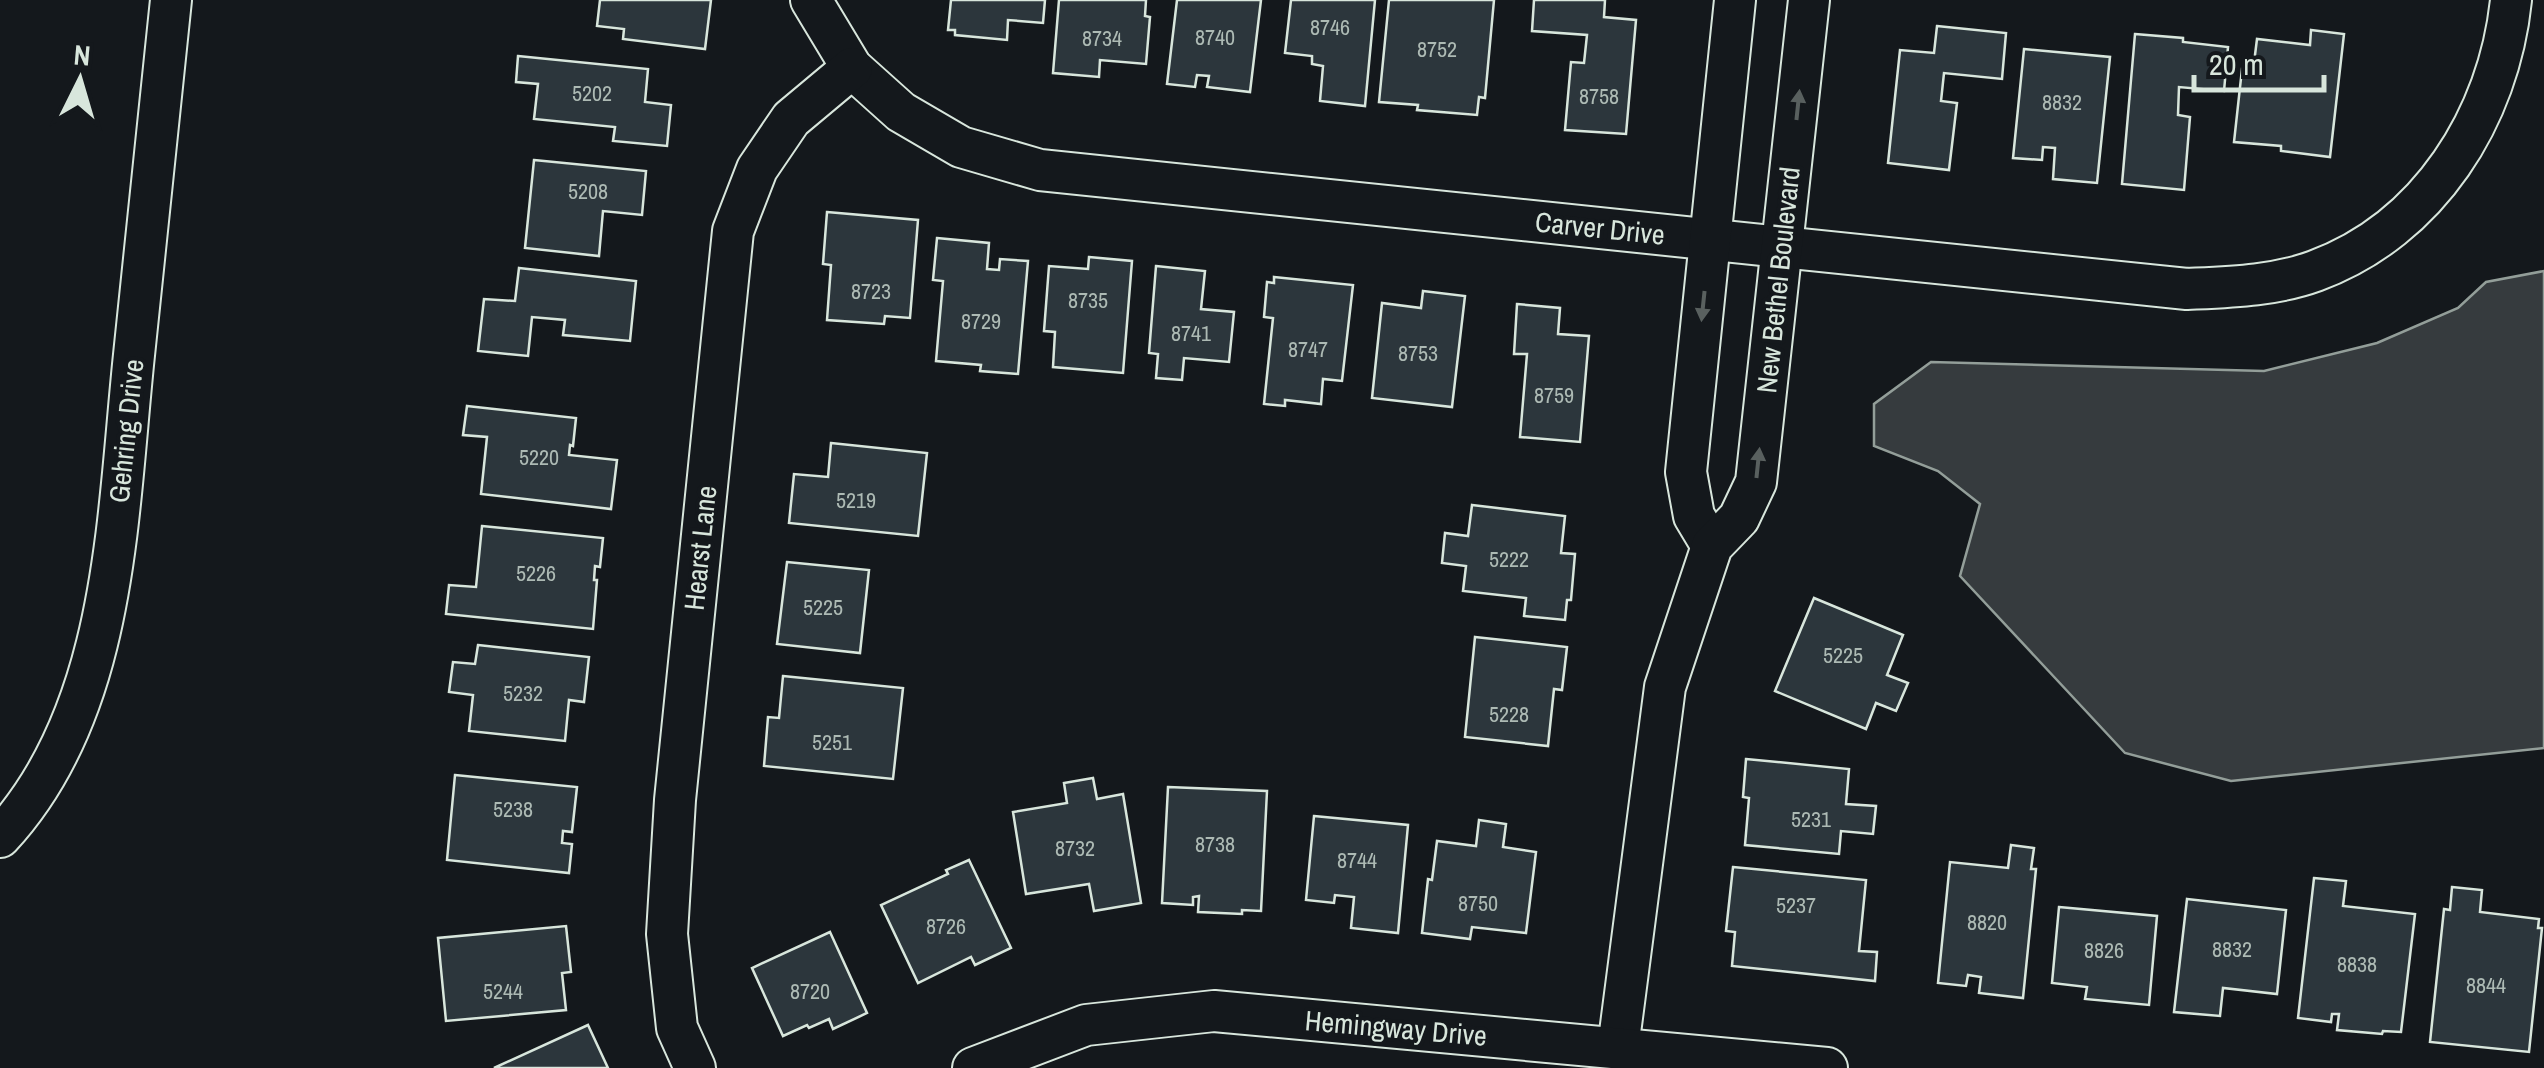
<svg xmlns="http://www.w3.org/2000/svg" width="2544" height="1068" font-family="'Archivo Narrow',sans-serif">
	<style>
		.water { fill: #363b3e; stroke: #939e99; stroke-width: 2.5 }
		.building { fill: #2c363c; stroke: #d8e6dc; stroke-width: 2.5 }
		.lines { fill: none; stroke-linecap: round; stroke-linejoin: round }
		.minor-casing { stroke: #d8e6dc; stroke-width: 44 }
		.minor { stroke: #14181c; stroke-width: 40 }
		.oneway { fill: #59605f }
		.labels { text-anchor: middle; stroke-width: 8; stroke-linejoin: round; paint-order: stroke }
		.number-label { font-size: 22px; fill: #adbab4 }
		.street-label { font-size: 28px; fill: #d8e6dc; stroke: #14181c }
	</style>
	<rect width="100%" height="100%" fill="#14181c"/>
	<path class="water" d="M2544,271V748L2231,781L2125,753L1960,576L1980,504L1938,471L1874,446V404L1931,362L2264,371L2377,343L2458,308L2486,282Z"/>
	<g class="building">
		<path d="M600,0H711L705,49L623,39L624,29L597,26Z"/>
		<path d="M951,0H1045L1043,23L1008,20L1007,40L955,35V30H948Z"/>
		<path d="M1059,0H1146L1145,16L1150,17L1146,64L1100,60L1099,77L1053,73Z"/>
		<path d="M1177,0H1261L1250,92L1207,87L1209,76L1197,75L1195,87L1167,84Z"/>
		<path d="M1291,0H1375L1365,106L1320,101L1323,66L1312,64V56L1285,53Z"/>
		<path d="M1389,0H1494L1485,98L1479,97L1477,115L1417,110L1418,105L1379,102Z"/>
		<path d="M1534,0H1605L1604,17L1636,20L1626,134L1565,130L1571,62L1584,63L1587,35L1532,31Z"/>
		<path d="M1937,26L2006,33L2002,79L1944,73L1941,101L1957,103L1949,170L1888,163L1900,50L1934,53Z"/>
		<path d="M2311,30L2344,34L2330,157L2281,151V146L2234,142L2242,69L2253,71L2257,39L2310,45Z"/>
		<path d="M2135,34L2183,38V42L2228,47L2224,91L2179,87L2178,115L2190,117L2184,190L2122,184Z"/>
		<path d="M2024,49L2110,57L2097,183L2053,179L2055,148L2043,147L2042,160L2013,158Z"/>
		<path d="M518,56L648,69L645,102L671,105L667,146L613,141L615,127L534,119L538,84L516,82Z"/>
		<path d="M534,160L646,171L642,215L603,211L599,256L525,248Z"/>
		<path d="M827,212L918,220L910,318L885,316L884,324L827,320L831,265L823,264Z"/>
		<path d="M937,238L989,243L987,269L999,270L1000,259L1028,261L1018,374L980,371L981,365L936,361L943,281L933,280Z"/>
		<path d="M1089,257L1132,261L1123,373L1053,367L1055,332L1044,331L1049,266L1088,269Z"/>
		<path d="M1156,266L1205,271L1201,309L1234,312L1229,362L1184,358L1182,380L1156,378L1158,354L1149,353Z"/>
		<path d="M519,268L636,281L630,341L563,335L565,320L532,317L528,356L478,351L484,299L515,301Z"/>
		<path d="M1274,277L1353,285L1342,381L1323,379L1321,404L1285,400V406L1264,404L1273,318L1264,317L1267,282L1274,283Z"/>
		<path d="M1423,291L1465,296L1452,407L1372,398L1382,303L1421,308Z"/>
		<path d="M1517,304L1560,308L1558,334L1589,336L1580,442L1520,437L1527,354H1514Z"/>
		<path d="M467,406L576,418L573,446L570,445L569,455L617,460L611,509L481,494L487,437L463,435Z"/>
		<path d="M831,443L927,453L918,536L789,523L794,474L828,477Z"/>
		<path d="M1472,505L1565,516L1561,553L1575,554L1571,600H1567L1565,620L1524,616L1526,598L1463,591L1466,566L1442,563L1445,533L1468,536Z"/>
		<path d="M482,526L603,538L600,567L595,566L594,580H597L593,629L446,614L449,585L476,587Z"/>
		<path d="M787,562L869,570L860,653L777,644Z"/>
		<path d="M1814,598L1903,635L1887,675L1908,683L1896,711L1876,703L1866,729L1775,691Z"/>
		<path d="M1475,637L1567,647L1562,690L1554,689L1548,746L1465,737Z"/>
		<path d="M478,645L589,657L584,702L569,700L565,741L469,731L473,695L449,692L453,662L475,664Z"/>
		<path d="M783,676L903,688L893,779L764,766L768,717L779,718Z"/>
		<path d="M1746,759L1849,769L1846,804L1876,806L1873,834L1841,831L1839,854L1745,845L1749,798L1743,797Z"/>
		<path d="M455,775L577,787L572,832L563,831L562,843L572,844L569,873L447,860Z"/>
		<path d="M1093,778L1097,799L1123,794L1141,903L1094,911L1089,884L1026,894L1013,812L1067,803L1064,783Z"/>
		<path d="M1168,787L1267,791L1261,911L1242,910V914L1198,912L1199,896L1193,897V905L1162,903Z"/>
		<path d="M1314,816L1408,825L1398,933L1351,928L1354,897L1335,895L1334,903L1306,900Z"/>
		<path d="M1479,820L1506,824L1503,847L1536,852L1526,933L1472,927L1470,939L1422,933L1428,879L1432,880L1437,841L1476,846Z"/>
		<path d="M2011,845L2034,848L2031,869H2036L2023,998L1979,993L1981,977L1968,975L1966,986L1938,983L1950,862L2008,868Z"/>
		<path d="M969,860L1011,948L975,965L971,957L918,983L881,905L948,874L946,870Z"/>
		<path d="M1733,867L1866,880L1859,951L1877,952L1875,981L1732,966L1735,932L1726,931Z"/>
		<path d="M2314,878L2346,881L2343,906L2415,914L2401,1032L2383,1031L2382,1034L2337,1030L2339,1014H2332L2331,1022L2298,1018Z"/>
		<path d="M2452,887L2482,890L2480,912L2539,919L2538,928H2542L2529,1052L2430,1042L2444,909L2450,910Z"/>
		<path d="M2187,899L2286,910L2277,994L2223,988L2220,1016L2174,1012Z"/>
		<path d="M2059,907L2157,916L2149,1005L2085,999L2087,987L2052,983Z"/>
		<path d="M566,926L571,972L562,973L566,1010L446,1021L438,938Z"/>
		<path d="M830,932L867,1013L833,1029L829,1019L809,1028L807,1025L783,1036L752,968Z"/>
		<path d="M588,1025L608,1068H494Z"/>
	</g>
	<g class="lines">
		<g class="minor-casing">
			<g id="minor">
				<path d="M811,0L852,68L901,112L961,147L1040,170L2187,289C2230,287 2274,286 2315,271C2429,229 2499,117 2511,0"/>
				<path d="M1712,546L1694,516L1686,472L1735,0"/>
				<path d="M0,837C117,711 117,517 134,355C146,237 159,118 171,0"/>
				<path d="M1618,1048L1665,687L1712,546L1739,518L1756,482L1809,0"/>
				<path d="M695,1068L677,1028L667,934L675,800L733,231L757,169L791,119L852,68"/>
				<path d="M973,1068L1086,1025L1214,1011L1827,1068"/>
			</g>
		</g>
		<use href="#minor" class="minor"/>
	</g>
	<defs><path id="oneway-solid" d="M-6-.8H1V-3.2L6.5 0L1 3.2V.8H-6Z" transform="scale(2.5)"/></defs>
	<g class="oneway">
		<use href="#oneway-solid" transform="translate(1798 105) rotate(-84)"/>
		<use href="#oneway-solid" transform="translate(1703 306) rotate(96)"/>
		<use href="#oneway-solid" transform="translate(1758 463) rotate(-84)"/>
	</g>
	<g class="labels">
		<g class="number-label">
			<text x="1330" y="35">8746</text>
			<text x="1215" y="45">8740</text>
			<text x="1102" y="46">8734</text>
			<text x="1437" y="57">8752</text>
			<text x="592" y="101">5202</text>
			<text x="1599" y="104">8758</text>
			<text x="2062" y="110">8832</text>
			<text x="588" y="199">5208</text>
			<text x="871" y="299">8723</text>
			<text x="1088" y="308">8735</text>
			<text x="981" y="329">8729</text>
			<text x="1191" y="341">8741</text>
			<text x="1308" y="357">8747</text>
			<text x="1418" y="361">8753</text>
			<text x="1554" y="403">8759</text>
			<text x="539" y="465">5220</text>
			<text x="856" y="508">5219</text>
			<text x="1509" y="567">5222</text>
			<text x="536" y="581">5226</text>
			<text x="823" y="615">5225</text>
			<text x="1843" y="663">5225</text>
			<text x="523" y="701">5232</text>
			<text x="1509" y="722">5228</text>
			<text x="832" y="750">5251</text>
			<text x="513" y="817">5238</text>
			<text x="1811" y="827">5231</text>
			<text x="1215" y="852">8738</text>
			<text x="1075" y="856">8732</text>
			<text x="1357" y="868">8744</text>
			<text x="1478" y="911">8750</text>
			<text x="1796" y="913">5237</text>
			<text x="1987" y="930">8820</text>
			<text x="946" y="934">8726</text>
			<text x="2232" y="957">8832</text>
			<text x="2104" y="958">8826</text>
			<text x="2357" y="972">8838</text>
			<text x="2486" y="993">8844</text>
			<text x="503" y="999">5244</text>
			<text x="810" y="999">8720</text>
		</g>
		<g class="street-label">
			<text transform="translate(1600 228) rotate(6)" y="10">Carver Drive</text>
			<text transform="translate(1778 280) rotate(-84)" y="10">New Bethel Boulevard</text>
			<text transform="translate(126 431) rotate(-84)" y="10">Gehring Drive</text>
			<text transform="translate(700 548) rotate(-84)" y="10">Hearst Lane</text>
			<text transform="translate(1396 1028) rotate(5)" y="10">Hemingway Drive</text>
		</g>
	</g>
	<g transform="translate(80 80) rotate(5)" stroke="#14181c" stroke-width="8" paint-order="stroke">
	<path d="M0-8L18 38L0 25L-18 38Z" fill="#d8e6dc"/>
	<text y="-15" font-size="28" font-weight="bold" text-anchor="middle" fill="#d8e6dc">N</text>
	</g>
	<path d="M2194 75v15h130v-15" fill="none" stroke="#d8e6dc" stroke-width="5"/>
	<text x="2209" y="75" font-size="30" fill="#d8e6dc" stroke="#14181c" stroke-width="8" paint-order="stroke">20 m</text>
</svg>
